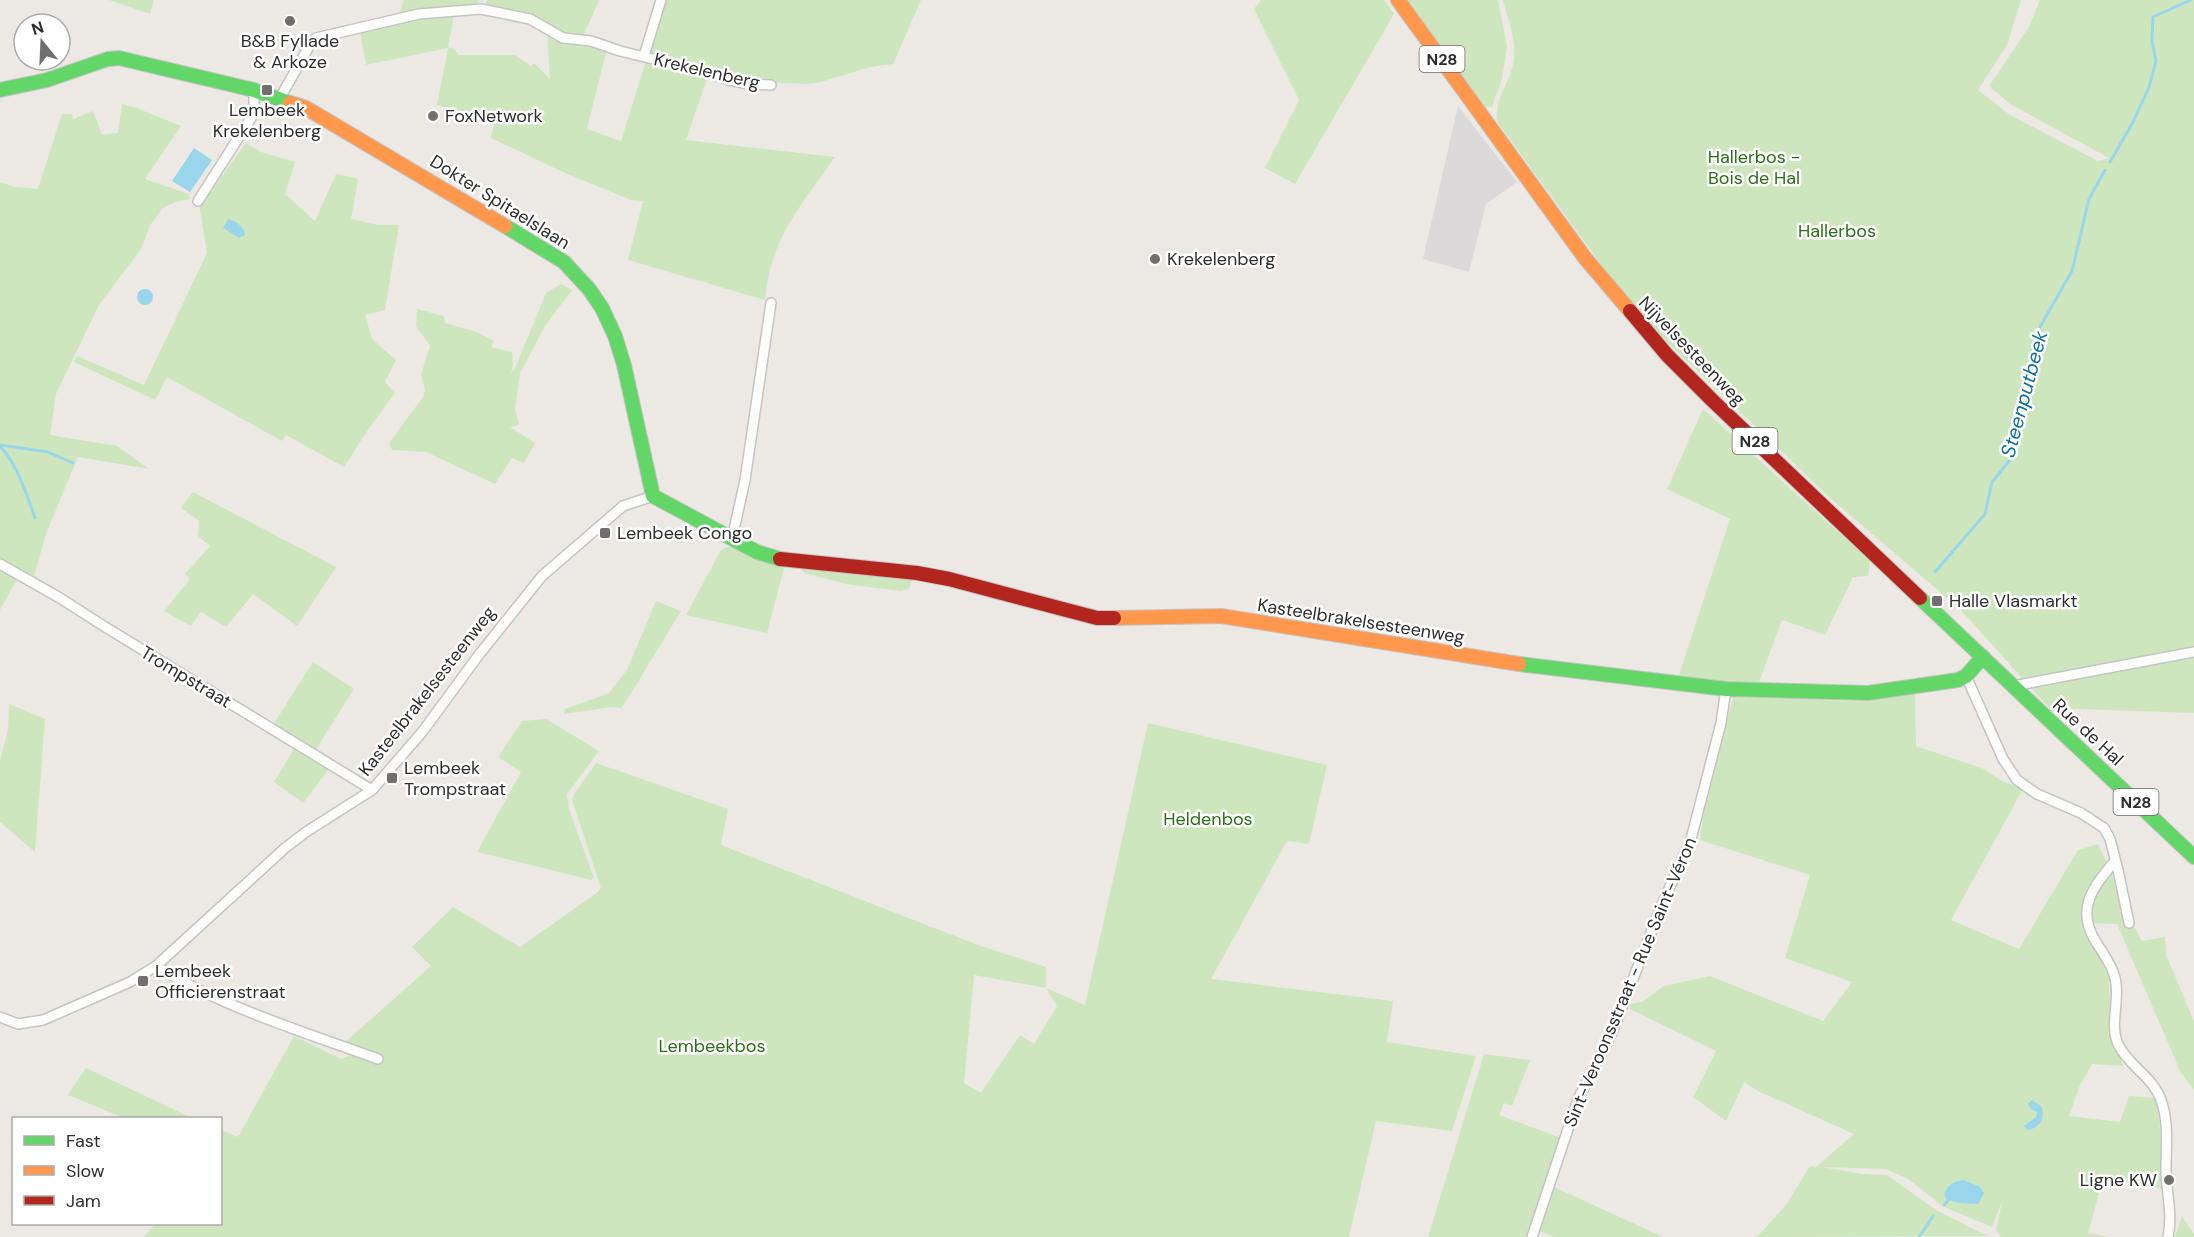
<svg xmlns="http://www.w3.org/2000/svg" width="2194" height="1237" font-family="'DM Sans',sans-serif">
	<style>
		.industrial { fill: #dcd9db }
		.green { fill: #cee6be; fill-rule: evenodd }
		.water { fill: #99d6ec }
		.lines { fill: none; stroke-linecap: round; stroke-linejoin: round }
		.stream { stroke: #99d6ec; stroke-width: 3 }
		.street-casing { stroke: #c5c4c5; stroke-width: 12 }
		.fast-casing { stroke: #c5c4c5; stroke-width: 16 }
		.slow-casing { stroke: #c5c4c5; stroke-width: 16 }
		.jam-casing { stroke: #c5c4c5; stroke-width: 16 }
		.street { stroke: #fcfcfb; stroke-width: 9 }
		.fast { stroke: #63d668; stroke-width: 14 }
		.slow { stroke: #ff974d; stroke-width: 14 }
		.jam { stroke: #b3261e; stroke-width: 14 }
		.poi-dot { fill: #706f6e; stroke: #fff; stroke-width: 2 }
		.labels { text-anchor: middle; stroke-width: 5; stroke-linejoin: round; paint-order: stroke }
		.shield { fill: #fff; stroke: #6d6d6d; stroke-width: 1.5 }
		.shield-label { font-size: 16px; font-weight: bold; fill: #2e2e2e }
		.poi-label { font-size: 18px; fill: #2e2e2e; stroke: #fff; text-anchor: start }
		.street-label { font-size: 18px; fill: #2e2e2e; stroke: #fff }
		.park-label { font-size: 18px; fill: #2c6e1b; stroke: #fff }
		.water-label { font-size: 20px; font-style: italic; fill: #0d6fa3; stroke: #fff }
	</style>
	<rect width="100%" height="100%" fill="#ece8e4"/>
	<path class="industrial" d="M1458,106L1517,182L1486,204L1469,272L1423,259Z"/>
	<g class="green">
		<path d="M109,0H154L150,14Z"/>
		<path d="M404,0H480L474,6L399,14Z"/>
		<path d="M487,0H599L583,37L566,34L536,17L491,7L486,4Z"/>
		<path d="M664,0H921L893,64L870,67L821,82L805,84L749,81L647,52Z"/>
		<path d="M1261,0H1384L1394,14L1295,184L1265,168L1299,100L1254,9Z"/>
		<path d="M1407,0H1498L1507,47L1502,79L1492,107L1482,106Z"/>
		<path d="M1503,0H2021L2007,45L1978,90L2010,115L2098,161L2109,158L2010,104L1989,86L2029,27L2040,0H2194V713L2049,708L1960,609L1829,497L1664,339L1606,271L1498,123C1492,104 1509,83 1513,65C1518,44 1508,20 1503,0Z"/>
		<path d="M454,15L448,47L454,49L459,55H515L531,66L534,63L550,79L547,34L561,43L607,49L587,129L621,141L646,61L708,76L686,140L835,157C802,204 770,239 765,300L628,260L643,201L631,200L565,173L491,138L494,123L437,105L448,48L366,65L360,31L403,19Z"/>
		<path d="M122,104L134,107L181,126L145,179L189,194L190,199L175,202L163,208L150,225L141,249L99,305L56,394L50,435L117,446L149,469L78,457L47,531L33,579L0,559V182L15,187L38,189L62,114H72L73,119L93,111L102,135L118,133Z"/>
		<path d="M246,143L261,152L295,162L285,194L315,221L336,174L358,179L351,219L378,225H399L385,310L365,315L372,339L396,360L385,382L395,393L367,431L344,467L286,435L282,441L167,377L155,400L74,362L77,356L144,385L207,253L199,204L209,194Z"/>
		<path d="M561,284L572,290L545,326L520,373L515,410L519,425L510,427L535,443L524,463L512,458L495,484L426,452L392,450L389,443L423,397L425,390L421,374L430,346L416,326L417,309L444,316L445,323L477,332L494,341L491,347L512,352L513,365L511,374L515,368L546,293Z"/>
		<path d="M1703,409L1870,561L1868,576L1853,577L1825,635L1782,620L1758,685L1678,678L1730,519L1667,489Z"/>
		<path d="M193,492L336,567L297,626L253,594L226,627L201,612L191,626L164,611L190,579L185,574L210,546L198,536L199,521L181,508Z"/>
		<path d="M730,546L740,549L784,568L767,633L686,615L721,550Z"/>
		<path d="M801,568L913,577L909,589L900,591L846,584L804,573Z"/>
		<path d="M0,569L17,579L0,610Z"/>
		<path d="M656,601L681,611L622,708L612,707L564,714L565,709L609,693L627,670Z"/>
		<path d="M313,662L354,689L314,752L273,725Z"/>
		<path d="M1915,693L1916,746L1984,769L2002,781L2023,789L1951,920L2019,949L2078,850L2098,844L2112,874L2126,924L2132,923L2142,941L2165,937L2166,955L2194,1021V1090L2181,1073L2117,924L2083,923L2109,978L2111,1026L2123,1066L2092,1064L2080,1085L2069,1116L2120,1122L2129,1096L2156,1098C2162,1130 2160,1158 2165,1189L2103,1179L2088,1233L2108,1237H2001L1996,1230L2002,1202L1992,1227L1944,1207L1908,1179L1886,1169L1822,1167L1862,1174L1887,1175L1936,1210L1987,1236L1757,1237L1786,1205L1810,1166L1816,1167L1854,1134L1760,1092L1744,1082L1726,1121L1693,1097L1716,1051L1630,1009L1629,1004L1642,1002L1664,986L1710,976L1823,1021L1852,982L1785,958L1810,875L1700,840L1703,817L1733,697L1849,701Z"/>
		<path d="M9,704L45,719L35,852L0,822V761L8,730Z"/>
		<path d="M546,719L599,751L567,794L569,809L594,878L591,880L477,852L521,772L498,757L522,721Z"/>
		<path d="M1148,723L1327,765L1309,844L1287,841L1211,979L1393,1001L1387,1042L1476,1056L1452,1131L1376,1121L1349,1237H144L155,1224H220L221,1130L238,1137L294,1036L341,1059L366,1049L343,1044L431,966L412,947L453,907L520,947L598,892L601,888L572,800L574,794L596,763L728,809L721,845L978,945L1046,967V988L1085,1005ZM974,975L1046,988L1057,1006L1034,1044L1020,1035L981,1093L964,1083Z"/>
		<path d="M295,747L329,769L303,803L274,782Z"/>
		<path d="M1484,1054L1530,1060L1512,1106L1504,1103L1499,1115L1561,1138L1537,1213L1527,1237H1428Z"/>
		<path d="M86,1068L192,1118H124L68,1095Z"/>
		<path d="M1554,1187L1663,1237H1554L1540,1231Z"/>
		<path d="M2182,1216L2194,1234V1237H2175Z"/>
	</g>
	<g class="water">
		<path d="M194,148L212,160L190,192L172,181Z"/>
		<path d="M228,219C236,221 245,227 245,235L239,238L223,228Z"/>
		<circle cx="145" cy="297" r="8"/>
		<path d="M2032,1100L2042,1107C2045,1119 2040,1128 2027,1130L2024,1126L2036,1117L2037,1112L2031,1109L2028,1104Z"/>
		<path d="M1964,1180L1980,1187L1984,1193L1978,1204L1959,1203L1946,1199L1944,1194C1949,1184 1953,1181 1964,1180Z"/>
	</g>
	<g class="lines">
		<g class="stream">
			<path d="M2110,162L2133,122L2149,87L2156,61L2152,41L2153,17L2191,0"/>
			<path d="M0,445L48,452L73,463"/>
			<path d="M0,446C18,466 26,493 35,518"/>
			<path d="M1935,572L1985,514L1992,482L2010,460L2037,332L2072,271L2089,199L2105,170"/>
			<path d="M1944,1205L1950,1198"/>
			<path d="M1919,1237L1933,1216"/>
		</g>
		<g class="street-casing">
			<g id="street">
				<path d="M644,56L661,0"/>
				<path d="M280,98L311,43L316,38L419,14L481,9L530,19L563,38L591,41L620,51L710,73L729,80L749,84L771,85"/>
				<path d="M198,201L251,118L254,107V90"/>
				<path d="M732,539L745,480L771,303"/>
				<path d="M0,564L60,598L102,625L372,790"/>
				<path d="M1966,676L2003,759L2017,780L2037,794L2081,813L2104,828L2110,839L2118,870L2129,923"/>
				<path d="M2013,686L2194,652"/>
				<path d="M2115,861C2093,887 2075,909 2096,942C2103,953 2112,965 2115,978C2121,1001 2108,1025 2119,1046C2130,1067 2153,1077 2161,1100C2169,1122 2166,1146 2166,1169C2166,1192 2173,1213 2168,1237"/>
				<path d="M156,966C219,1006 307,1033 378,1059"/>
				<path d="M0,1017L18,1024L43,1020L130,982L156,966L285,848L306,832L372,790L423,731L478,656L542,576L623,506L653,496"/>
				<path d="M1532,1237L1578,1099L1612,1033L1661,907L1691,839L1721,723L1726,689"/>
			</g>
		</g>
		<g class="fast-casing">
			<g id="fast">
				<path d="M0,90L47,80L108,59L119,58L254,90L290,103"/>
				<path d="M505,226L564,262L589,289L602,308L615,336L624,365L653,496L757,552L780,559"/>
				<path d="M1920,598L2194,857"/>
				<path d="M1519,664L1726,689L1868,693L1958,680L1966,676L1983,657"/>
			</g>
		</g>
		<g class="slow-casing">
			<g id="slow">
				<path d="M1398,0L1585,258L1630,311"/>
				<path d="M290,103L306,108L505,226"/>
				<path d="M1114,618L1221,616L1519,664"/>
			</g>
		</g>
		<g class="jam-casing">
			<g id="jam">
				<path d="M1630,311L1667,355L1713,401L1920,598"/>
				<path d="M780,559L917,573L949,579L1097,618H1114"/>
			</g>
		</g>
		<use href="#street" class="street"/>
		<use href="#fast" class="fast"/>
		<use href="#slow" class="slow"/>
		<use href="#jam" class="jam"/>
	</g>
	<g class="poi-dot">
		<circle cx="290" cy="21" r="6"/>
		<rect x="261" y="84" width="12" height="12" rx="3"/>
		<circle cx="433" cy="116" r="6"/>
		<circle cx="1155" cy="259" r="6"/>
		<rect x="599" y="527" width="12" height="12" rx="3"/>
		<rect x="1931" y="595" width="12" height="12" rx="3"/>
		<rect x="386" y="772" width="12" height="12" rx="3"/>
		<rect x="137" y="975" width="12" height="12" rx="3"/>
		<circle cx="2169" cy="1180" r="6"/>
	</g>
	<g class="labels">
		<g class="shield">
			<rect x="1419.5" y="46" width="45" height="26" rx="4.5"/>
			<rect x="1732.5" y="428" width="45" height="26" rx="4.5"/>
			<rect x="2113.5" y="789" width="45" height="26" rx="4.5"/>
		</g>
		<g class="shield-label">
			<text x="1442" y="65">N28</text>
			<text x="1755" y="447">N28</text>
			<text x="2136" y="808">N28</text>
		</g>
		<g class="poi-label">
			<text x="290" y="47" text-anchor="middle">B&amp;B Fyllade<tspan x="290" dy="21">&amp; Arkoze</tspan></text>
			<text x="267" y="116" text-anchor="middle">Lembeek<tspan x="267" dy="21">Krekelenberg</tspan></text>
			<text x="445" y="122">FoxNetwork</text>
			<text x="1167" y="265">Krekelenberg</text>
			<text x="617" y="539">Lembeek Congo</text>
			<text x="1949" y="607">Halle Vlasmarkt</text>
			<text x="404" y="774">Lembeek<tspan x="404" dy="21">Trompstraat</tspan></text>
			<text x="155" y="977">Lembeek<tspan x="155" dy="21">Officierenstraat</tspan></text>
			<text x="2157" y="1186" text-anchor="end">Ligne KW</text>
		</g>
		<g class="street-label">
			<text transform="translate(707 71) rotate(13)" y="6">Krekelenberg</text>
			<text transform="translate(500 202) rotate(32)" y="6">Dokter Spitaelslaan</text>
			<text transform="translate(1692 351) rotate(46)" y="6">Nijvelsesteenweg</text>
			<text transform="translate(1361 621) rotate(9)" y="6">Kasteelbrakelsesteenweg</text>
			<text transform="translate(186 677) rotate(31)" y="6">Trompstraat</text>
			<text transform="translate(427 691) rotate(-52)" y="6">Kasteelbrakelsesteenweg</text>
			<text transform="translate(2088 732) rotate(43)" y="6">Rue de Hal</text>
			<text transform="translate(1630 982) rotate(-67)" y="6">Sint-Veroonsstraat - Rue Saint-Véron</text>
		</g>
		<g class="park-label">
			<text x="1754" y="163">Hallerbos -<tspan x="1754" dy="21">Bois de Hal</tspan></text>
			<text x="1837" y="237">Hallerbos</text>
			<text x="1208" y="825">Heldenbos</text>
			<text x="712" y="1052">Lembeekbos</text>
		</g>
		<g class="water-label">
			<text transform="translate(2024 394) rotate(-75)" y="7">Steenputbeek</text>
		</g>
	</g>
	<rect x="12" y="1117" width="210" height="108" fill="#ffffff" stroke="#ababab" stroke-width="1.5"/>
	<rect x="24" y="1136" width="30" height="9" fill="#63d668" stroke="#ababab" stroke-width="1.5"/>
	<text x="66" y="1147" font-size="18" fill="#2e2e2e">Fast</text>
	<rect x="24" y="1166" width="30" height="9" fill="#ff974d" stroke="#ababab" stroke-width="1.5"/>
	<text x="66" y="1177" font-size="18" fill="#2e2e2e">Slow</text>
	<rect x="24" y="1196" width="30" height="9" fill="#b3261e" stroke="#ababab" stroke-width="1.5"/>
	<text x="66" y="1207" font-size="18" fill="#2e2e2e">Jam</text>
	<g transform="translate(42 42) rotate(342)"><circle r="28" fill="#ffffff" stroke="#ababab" stroke-width="1.5"/>
	<path d="M0-4.5L10 22L0 15L-10 22Z" fill="#706f6e"/>
	<text y="-9" font-size="16" font-weight="bold" text-anchor="middle" fill="#2e2e2e">N</text>
	</g>
</svg>
